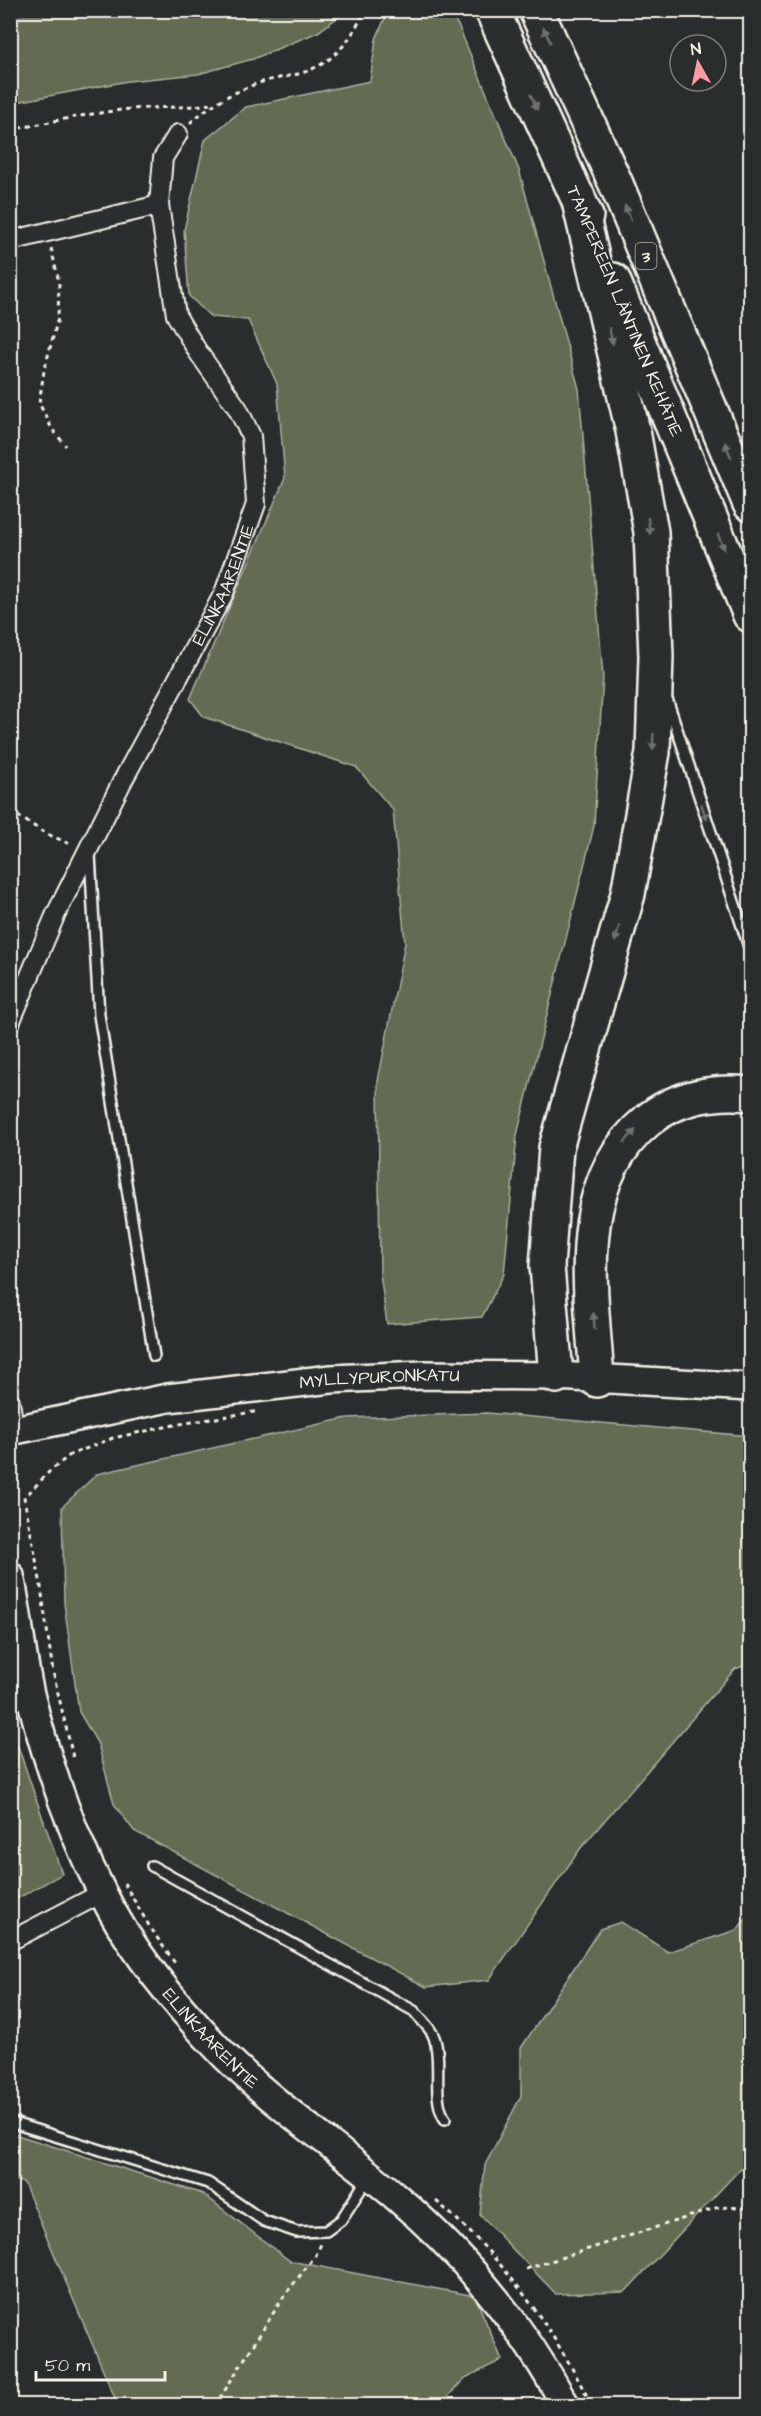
<svg xmlns="http://www.w3.org/2000/svg" width="761" height="2416" font-family="'Architects Daughter',sans-serif">
	<style>
		.green { fill: #646c53; stroke: #acae9e; stroke-width: 1.5 }
		.lines { fill: none; stroke-linecap: round; stroke-linejoin: round }
		.lane-casing { stroke: #f4f1e8; stroke-width: 14 }
		.street-casing { stroke: #f4f1e8; stroke-width: 22 }
		.secondary-casing { stroke: #f4f1e8; stroke-width: 32 }
		.highway-casing { stroke: #f4f1e8; stroke-width: 38 }
		.path { stroke: #f4f1e8; stroke-width: 3; stroke-dasharray: 4.5 4.5; stroke-linecap: butt }
		.lane { stroke: #2a2d2e; stroke-width: 9 }
		.street { stroke: #2a2d2e; stroke-width: 18 }
		.secondary { stroke: #2a2d2e; stroke-width: 27 }
		.highway { stroke: #2a2d2e; stroke-width: 33 }
		.oneway { fill: #71726f }
		.labels { text-anchor: middle; stroke-width: 4.5; stroke-linejoin: round; paint-order: stroke }
		.shield { fill: #2a2d2e; stroke: #b7b6b0; stroke-width: 1.5 }
		.shield-label { font-size: 16px; font-weight: bold; fill: #f4f1e8 }
		.street-label { font-size: 18px; fill: #f4f1e8; stroke: #2a2d2e }
	</style>
	<rect width="100%" height="100%" fill="#2a2d2e"/>
	<filter id="ink" filterUnits="userSpaceOnUse"><feTurbulence type="fractalNoise" baseFrequency=".0167" numOctaves="2"/><feDisplacementMap in="SourceGraphic" scale="12" xChannelSelector="R" yChannelSelector="G"/><feConvolveMatrix kernelMatrix="1 2 1 2 8 2 1 2 1" color-interpolation-filters="sRGB"/></filter>
	<g filter="url(#ink)">
		<g class="green">
			<path d="M11,10H346V11L318,32L253,59L198,74L128,81L11,103Z"/>
			<path d="M388,11H449L458,25L519,170L579,389L603,676L594,826L517,1135L504,1274L482,1317L387,1324L380,1273L378,1081L405,943L393,810L356,767L204,717L190,699L285,478L277,384L248,320L211,317L189,296L184,230L205,140L246,107L370,81L376,39Z"/>
			<path d="M487,1413L750,1436V1664L735,1669L580,1849L489,1980L426,1987L134,1831L114,1804L98,1744L79,1712L64,1603L62,1507L97,1474L347,1418Z"/>
			<path d="M11,1726L62,1874L11,1902H10Z"/>
			<path d="M750,1913V2160L740,2169L625,2292L556,2294L480,2215L485,2165L521,2096V2048L600,1929L621,1922L668,1952L737,1930Z"/>
			<path d="M11,2133L203,2194L290,2261L475,2296L502,2360L465,2378L440,2405H100L115,2398L24,2183L11,2179Z"/>
		</g>
		<g class="lines">
			<g class="lane-casing">
				<g id="lane">
					<path d="M668,702L750,950"/>
					<path d="M90,854L99,1015L154,1356"/>
					<path d="M152,1866L414,2011C420,2019 431,2028 434,2037C443,2062 431,2098 445,2119"/>
					<path d="M10,2122L208,2183L264,2221L297,2232L326,2231L341,2220L369,2176"/>
				</g>
			</g>
			<g class="street-casing">
				<g id="street">
					<path d="M10,241L159,205"/>
					<path id="s1" d="M10,1023L55,916L122,782L224,593L256,504L251,436L238,409L198,352L176,315L159,205L163,158L178,134"/>
					<path d="M10,1401L14,1430"/>
					<path d="M10,1941L102,1893"/>
				</g>
			</g>
			<g class="secondary-casing">
				<g id="secondary">
					<path id="s2" d="M10,1431L168,1398L331,1379L423,1375L556,1376L750,1387"/>
					<path id="s3" d="M10,1576C19,1617 21,1658 31,1698C48,1765 71,1831 102,1892C132,1953 179,2009 226,2057C278,2108 338,2148 394,2195C464,2254 522,2325 566,2406"/>
				</g>
			</g>
			<g class="highway-casing">
				<g id="highway">
					<path d="M492,10L586,216"/>
					<path d="M536,10L616,184L750,504"/>
					<path d="M613,280L750,615"/>
					<path d="M556,1376L547,1266L556,1148L628,894L653,752L656,656L651,532L633,431L578,197"/>
					<path d="M597,1380C592,1292 570,1185 647,1121C675,1097 715,1090 750,1094"/>
				</g>
			</g>
			<g class="path">
				<path d="M190,123C211,104 229,94 256,84C275,77 297,77 314,68C339,57 354,34 365,10"/>
				<path d="M10,130C50,122 90,113 131,109C158,107 184,108 210,104"/>
				<path d="M51,248L59,282L58,318L44,371L39,403L52,429L66,446"/>
				<path d="M10,811L45,833L72,845"/>
				<path d="M73,1757L53,1672L40,1580L24,1498L50,1471L70,1455L113,1438L174,1425L259,1411"/>
				<path d="M124,1883L151,1929L177,1966"/>
				<path d="M436,2201C503,2257 553,2328 592,2406"/>
				<path d="M526,2269L719,2207L750,2208"/>
				<path d="M215,2406L284,2296L316,2255L321,2244"/>
			</g>
			<use href="#lane" class="lane"/>
			<use href="#street" class="street"/>
			<use href="#secondary" class="secondary"/>
			<use href="#highway" class="highway"/>
		</g>
		<defs><path id="oneway-solid" d="M-6-.8H1V-3.2L6.5 0L1 3.2V.8H-6Z" transform="scale(1.5)"/></defs>
		<g class="oneway">
			<use href="#oneway-solid" transform="translate(547 35) rotate(-115)"/>
			<use href="#oneway-solid" transform="translate(534 102) rotate(65)"/>
			<use href="#oneway-solid" transform="translate(628 213) rotate(-113)"/>
			<use href="#oneway-solid" transform="translate(611 336) rotate(77)"/>
			<use href="#oneway-solid" transform="translate(728 450) rotate(-113)"/>
			<use href="#oneway-solid" transform="translate(649 526) rotate(82)"/>
			<use href="#oneway-solid" transform="translate(721 542) rotate(68)"/>
			<use href="#oneway-solid" transform="translate(653 742) rotate(92)"/>
			<use href="#oneway-solid" transform="translate(704 812) rotate(72)"/>
			<use href="#oneway-solid" transform="translate(617 934) rotate(106)"/>
			<use href="#oneway-solid" transform="translate(630 1136) rotate(-48)"/>
			<use href="#oneway-solid" transform="translate(594 1321) rotate(-94)"/>
		</g>
	</g>
	<g class="labels">
		<rect class="shield" x="635.5" y="243" width="21" height="26" rx="4.5"/>
		<g class="shield-label">
			<text x="646" y="262">3</text>
		</g>
		<g class="street-label">
			<text transform="translate(625 311) rotate(67)" y="6">TAMPEREEN LÄNTINEN KEHÄTIE</text>
			<text dy="6" stroke="none"><textPath href="#s1" startOffset="488">ELINKAARENTIE</textPath></text>
			<text dy="6" stroke="none"><textPath href="#s2" startOffset="374">MYLLYPURONKATU</textPath></text>
			<text dy="6" stroke="none"><textPath href="#s3" startOffset="514">ELINKAARENTIE</textPath></text>
		</g>
	</g>
	<rect width="761" height="2416" fill="none" stroke="#2a2d2e" stroke-width="36"/>
	<rect x="18" y="18" width="725" height="2380" fill="none" stroke="#f4f1e8" stroke-width="2" filter="url(#ink)"/>
	<g transform="translate(698 63) rotate(351)"><circle r="28" fill="#2a2d2e" stroke="#7b7b78" stroke-width="1.5"/>
	<path d="M0-4.5L10 22L0 15L-10 22Z" fill="#ff9aa2"/>
	<text y="-9" font-size="16" font-weight="bold" text-anchor="middle" fill="#f4f1e8">N</text>
	</g>
	<path d="M36 2371v9h129v-9" fill="none" stroke="#f4f1e8" stroke-width="3"/>
	<text x="45" y="2371" font-size="18" fill="#f4f1e8" stroke="#2a2d2e" stroke-width="4.5" paint-order="stroke">50 m</text>
</svg>
